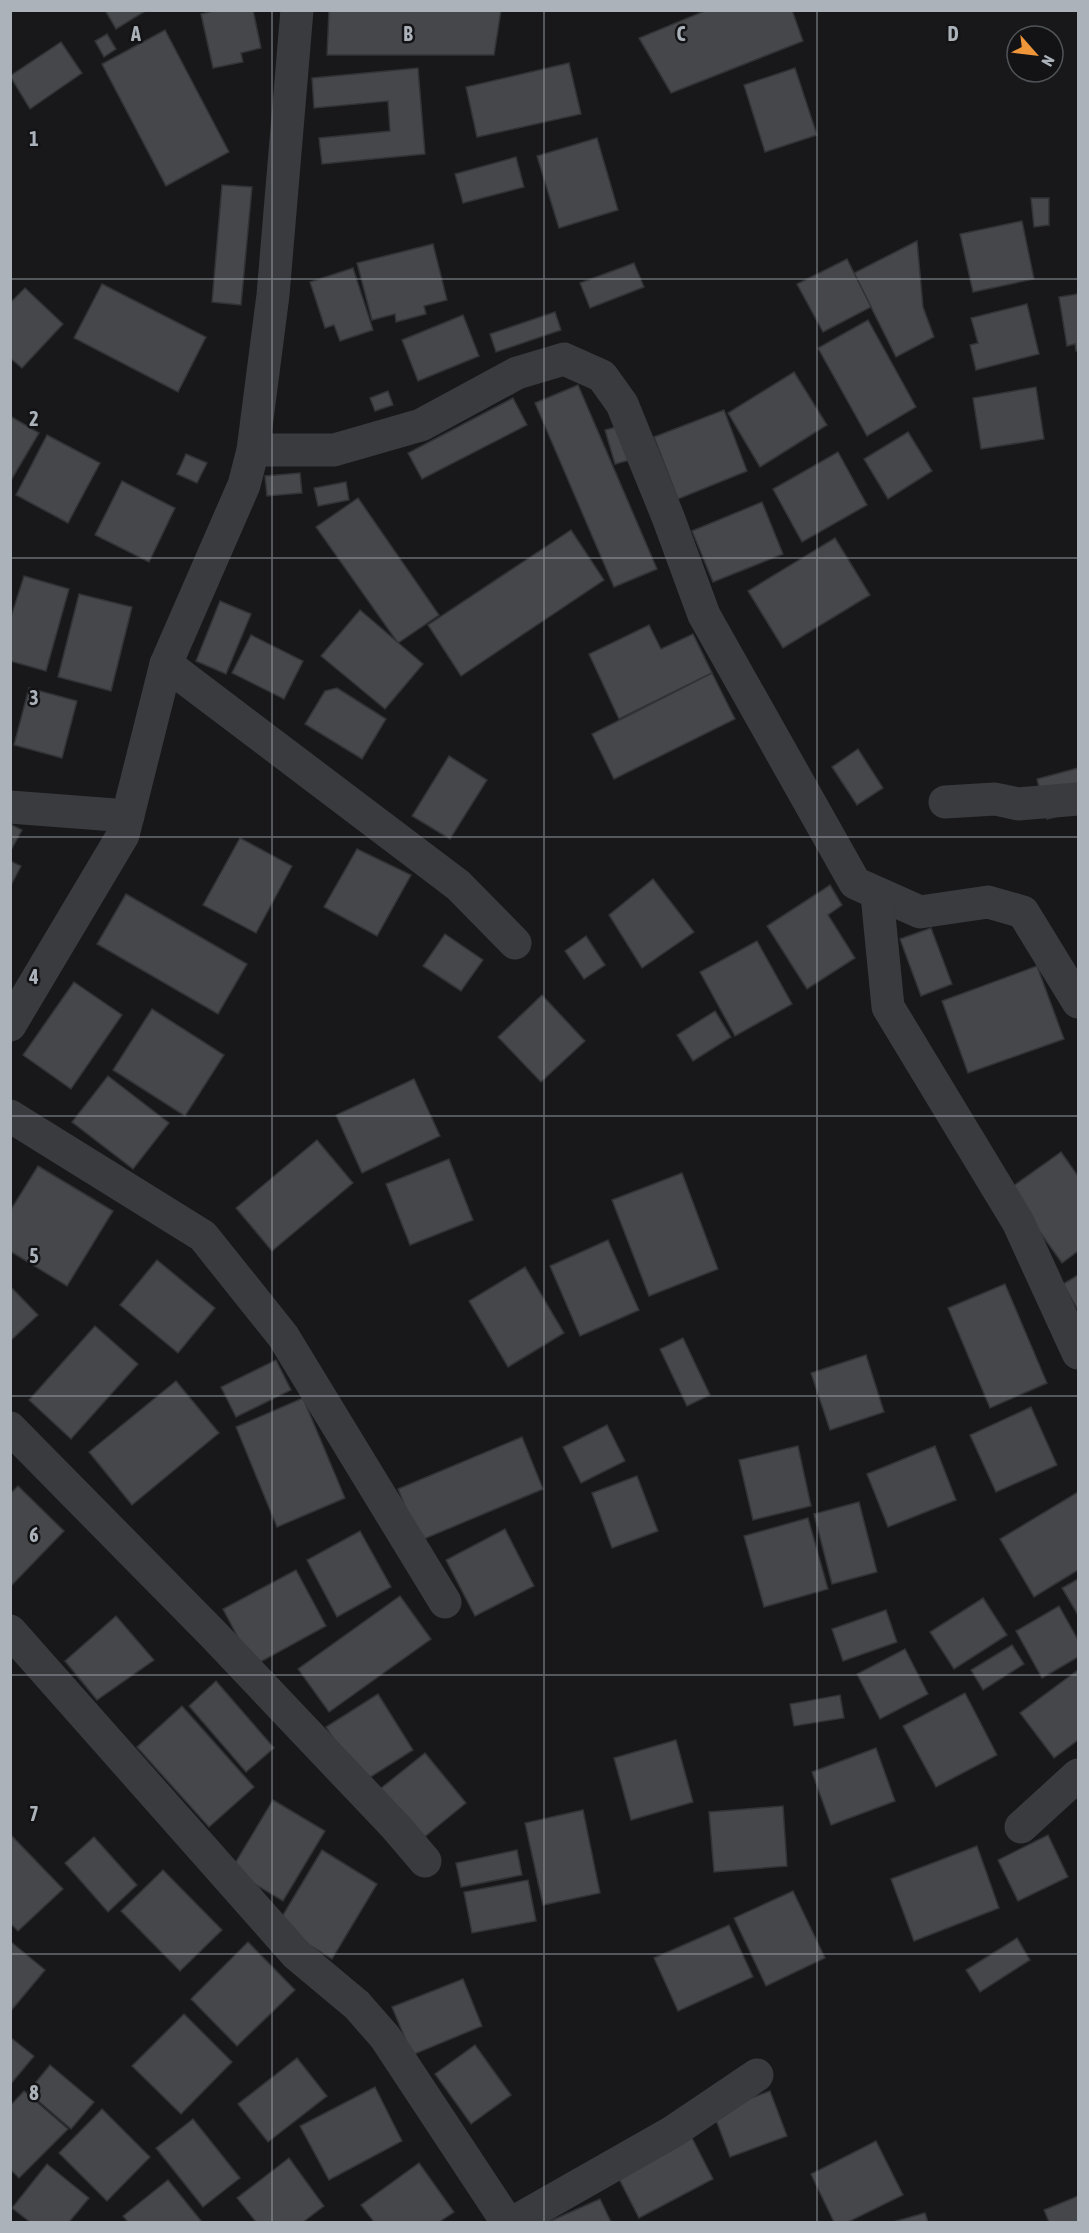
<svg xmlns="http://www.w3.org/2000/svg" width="1089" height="2233" font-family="'Asap Condensed',sans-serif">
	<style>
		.building { fill: #45474a; stroke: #323336; stroke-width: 1.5 }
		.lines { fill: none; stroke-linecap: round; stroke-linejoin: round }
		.minor { stroke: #393b3f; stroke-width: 33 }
		.grid { fill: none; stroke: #abb2ba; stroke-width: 1.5; stroke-opacity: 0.55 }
		.grid-label { font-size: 20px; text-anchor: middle; font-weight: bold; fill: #abb2ba; stroke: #131315; stroke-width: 5; stroke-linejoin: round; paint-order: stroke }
	</style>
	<rect width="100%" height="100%" fill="#18181a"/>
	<g class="building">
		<path d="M105,10H147L116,29Z"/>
		<path d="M217,10H253L261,48L241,53L243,62L213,68L201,14Z"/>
		<path d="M329,10H501L494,55H327Z"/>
		<path d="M707,10H792L803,41L671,93L639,38Z"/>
		<path d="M165,30L229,152L166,186L102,64Z"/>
		<path d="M107,34L116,49L104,57L95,41Z"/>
		<path d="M61,42L82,73L30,109L10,76Z"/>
		<path d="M569,63L581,114L477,137L466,87Z"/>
		<path d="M418,68L425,154L322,164L319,138L390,131L388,101L314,108L312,78Z"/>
		<path d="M795,68L817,135L765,152L744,85Z"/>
		<path d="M597,138L618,210L559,228L537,156Z"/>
		<path d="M516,157L524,187L463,203L455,174Z"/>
		<path d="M222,185L252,187L241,305L212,302Z"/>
		<path d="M1031,198H1049V225L1034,227Z"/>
		<path d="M1022,221L1034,279L973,292L960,234Z"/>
		<path d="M917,241L923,307L934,337L896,357L854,273Z"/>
		<path d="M433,244L447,300L424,306L426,314L396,322L395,314L372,320L357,263Z"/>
		<path d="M847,259L871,307L823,332L797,284Z"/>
		<path d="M634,263L644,287L590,308L580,283Z"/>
		<path d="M353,268L373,330L340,341L334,325L325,328L310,282Z"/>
		<path d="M102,284L206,337L178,392L74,338Z"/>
		<path d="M25,288L63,324L22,368L10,358V303Z"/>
		<path d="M1078,294V350L1076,351L1075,344L1067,346L1059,297Z"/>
		<path d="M1027,304L1039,354L976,370L970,345L978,343L971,318Z"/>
		<path d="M555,312L561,330L496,352L490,334Z"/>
		<path d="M463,315L479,356L418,381L402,340Z"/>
		<path d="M868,320L916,407L867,436L818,348Z"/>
		<path d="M794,372L827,425L760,467L728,413Z"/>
		<path d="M578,385L657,569L614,587L535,403Z"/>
		<path d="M1036,387L1044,439L981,449L973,398Z"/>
		<path d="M388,391L393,405L375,411L370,398Z"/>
		<path d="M513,398L527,425L422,479L408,453Z"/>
		<path d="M724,410L747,471L678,499L654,437Z"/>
		<path d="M10,416L39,433L10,482Z"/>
		<path d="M620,426L630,460L615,464L605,430Z"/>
		<path d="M908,432L932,471L888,499L864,459Z"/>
		<path d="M47,435L100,463L68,523L16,495Z"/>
		<path d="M838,452L867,505L802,542L773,489Z"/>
		<path d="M186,454L207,463L197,483L177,474Z"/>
		<path d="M300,473L302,493L267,496L265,476Z"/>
		<path d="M122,481L175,508L149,562L95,535Z"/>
		<path d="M346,482L349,500L318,506L314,488Z"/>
		<path d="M358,498L439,615L398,643L316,527Z"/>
		<path d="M762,502L783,554L713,582L692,531Z"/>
		<path d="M571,530L604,580L461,676L428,625Z"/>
		<path d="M835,538L870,595L783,648L748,591Z"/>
		<path d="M24,576L69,589L46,671L10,661V620Z"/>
		<path d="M79,594L132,607L111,691L58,677Z"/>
		<path d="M220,601L251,614L226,674L196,661Z"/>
		<path d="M360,610L423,664L385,709L321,656Z"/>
		<path d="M649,625L661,649L693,634L712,673L619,719L589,654Z"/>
		<path d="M251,635L303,661L284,699L232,673Z"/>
		<path d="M712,673L735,719L614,779L592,734Z"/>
		<path d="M29,688L77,701L62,758L14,745Z"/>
		<path d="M337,688L386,719L362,759L305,724L325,691Z"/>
		<path d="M858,749L883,788L857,805L832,767Z"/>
		<path d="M449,756L487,780L450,839L412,816Z"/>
		<path d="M1078,768V811L1047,819L1037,779Z"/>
		<path d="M10,824L22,830L10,852Z"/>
		<path d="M240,838L292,866L256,933L203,905Z"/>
		<path d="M357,849L411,875L377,936L324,907Z"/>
		<path d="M10,861L21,866L10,887Z"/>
		<path d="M653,879L694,932L642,968L609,915Z"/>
		<path d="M830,885L842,905L828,915L855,958L807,989L767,926Z"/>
		<path d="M126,894L247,964L218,1014L97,944Z"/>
		<path d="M931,928L952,984L921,996L900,939Z"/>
		<path d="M445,934L483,960L461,991L423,966Z"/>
		<path d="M586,936L605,965L584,979L565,951Z"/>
		<path d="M757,941L792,1004L735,1036L700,972Z"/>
		<path d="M1037,966L1064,1039L968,1073L942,1001Z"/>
		<path d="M74,982L122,1015L71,1089L23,1055Z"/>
		<path d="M542,995L585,1041L541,1082L498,1037Z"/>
		<path d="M152,1009L224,1055L185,1116L113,1070Z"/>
		<path d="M715,1011L731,1037L693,1061L677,1035Z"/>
		<path d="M108,1076L169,1123L133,1169L72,1122Z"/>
		<path d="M414,1079L440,1136L362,1173L336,1115Z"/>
		<path d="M317,1140L353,1183L272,1251L236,1208Z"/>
		<path d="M1061,1152L1078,1176V1251L1062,1263L1009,1189Z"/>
		<path d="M449,1159L473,1220L410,1245L386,1184Z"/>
		<path d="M38,1166L113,1211L67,1286L10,1251V1211Z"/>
		<path d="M682,1173L718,1269L649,1296L612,1200Z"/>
		<path d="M608,1240L639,1310L580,1336L550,1266Z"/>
		<path d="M157,1260L215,1308L178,1353L120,1305Z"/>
		<path d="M525,1267L564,1333L508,1367L469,1301Z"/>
		<path d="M1078,1275V1310L1063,1284Z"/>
		<path d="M1005,1284L1047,1383L990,1408L948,1308Z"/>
		<path d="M10,1286L38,1315L10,1341Z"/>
		<path d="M95,1326L138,1364L71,1439L29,1400Z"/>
		<path d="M683,1338L710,1395L687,1406L660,1349Z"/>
		<path d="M866,1355L884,1412L830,1430L811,1373Z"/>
		<path d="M276,1360L291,1390L236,1417L221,1387Z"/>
		<path d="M176,1381L219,1433L132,1505L89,1452Z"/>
		<path d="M303,1398L345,1498L277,1527L236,1427Z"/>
		<path d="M1031,1407L1057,1465L996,1492L970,1435Z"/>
		<path d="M607,1425L625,1461L581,1483L563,1447Z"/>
		<path d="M522,1437L543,1489L419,1541L398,1489Z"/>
		<path d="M798,1446L811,1506L753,1520L739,1460Z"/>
		<path d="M935,1446L956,1500L888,1527L867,1474Z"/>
		<path d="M637,1476L658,1531L612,1548L592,1493Z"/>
		<path d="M18,1486L64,1531L10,1587V1494Z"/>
		<path d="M1078,1492V1570L1034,1597L1000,1539Z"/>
		<path d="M859,1502L877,1572L832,1584L814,1514Z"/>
		<path d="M808,1518L828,1589L764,1607L744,1536Z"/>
		<path d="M505,1529L534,1586L475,1616L446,1560Z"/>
		<path d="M360,1531L391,1587L337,1617L307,1560Z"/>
		<path d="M296,1570L326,1626L253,1666L223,1609Z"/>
		<path d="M1078,1579V1615L1062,1588Z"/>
		<path d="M400,1596L431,1639L329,1712L298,1669Z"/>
		<path d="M983,1598L1007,1635L954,1669L930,1632Z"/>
		<path d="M1059,1606L1078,1640V1657L1042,1678L1016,1631Z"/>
		<path d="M886,1610L897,1642L843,1661L832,1629Z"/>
		<path d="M116,1616L154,1660L97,1700L65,1661Z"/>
		<path d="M1012,1645L1024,1664L983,1690L971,1670Z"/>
		<path d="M905,1649L928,1694L880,1719L857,1674Z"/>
		<path d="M1078,1670V1740L1054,1758L1020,1713Z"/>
		<path d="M216,1681L274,1748L246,1772L189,1706Z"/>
		<path d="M965,1693L997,1755L936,1787L903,1726Z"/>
		<path d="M378,1694L413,1750L361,1783L326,1727Z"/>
		<path d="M840,1695L844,1718L794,1726L790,1704Z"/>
		<path d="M182,1706L254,1787L209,1827L137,1747Z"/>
		<path d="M676,1740L693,1802L631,1820L614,1758Z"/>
		<path d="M876,1748L895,1801L831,1825L812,1772Z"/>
		<path d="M425,1753L466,1803L422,1839L380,1789Z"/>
		<path d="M273,1800L325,1831L283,1901L231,1870Z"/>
		<path d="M783,1806L787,1866L714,1872L709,1812Z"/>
		<path d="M583,1810L600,1893L543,1905L525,1823Z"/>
		<path d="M10,1834L63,1889L18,1931L10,1923Z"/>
		<path d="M1048,1835L1068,1877L1018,1901L998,1860Z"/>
		<path d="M94,1837L137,1885L108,1912L65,1863Z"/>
		<path d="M977,1846L999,1908L914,1941L891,1879Z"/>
		<path d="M322,1850L377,1884L332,1959L277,1925Z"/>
		<path d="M517,1850L522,1875L461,1887L456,1863Z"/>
		<path d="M163,1870L222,1930L180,1971L121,1911Z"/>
		<path d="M528,1880L536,1921L472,1933L464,1892Z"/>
		<path d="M793,1891L825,1958L766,1986L734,1918Z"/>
		<path d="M729,1925L753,1977L678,2011L654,1958Z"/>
		<path d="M1017,1938L1030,1960L980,1992L966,1970Z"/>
		<path d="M10,1941L45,1970L10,2012Z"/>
		<path d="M248,1942L295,1990L237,2046L191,1999Z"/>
		<path d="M463,1979L482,2026L412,2055L392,2007Z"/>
		<path d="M184,2014L232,2062L181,2114L132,2066Z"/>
		<path d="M10,2037L34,2056L10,2085Z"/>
		<path d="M475,2045L511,2095L471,2124L435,2074Z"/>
		<path d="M297,2058L327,2096L268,2142L238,2104Z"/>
		<path d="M50,2065L94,2102L71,2129L28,2092Z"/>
		<path d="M375,2087L402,2141L329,2180L300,2126Z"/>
		<path d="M24,2091L68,2129L19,2178L10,2169V2106Z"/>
		<path d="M770,2091L787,2136L730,2157L713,2112Z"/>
		<path d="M102,2109L150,2157L107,2201L59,2153Z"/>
		<path d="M193,2119L240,2178L203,2207L156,2148Z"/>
		<path d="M688,2130L713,2179L639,2218L614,2169Z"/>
		<path d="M876,2141L903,2195L848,2222H834L811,2174Z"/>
		<path d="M289,2158L324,2206L303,2222H256L237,2198Z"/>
		<path d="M419,2163L454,2212L439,2222H374L361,2205Z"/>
		<path d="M47,2164L89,2198L69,2222H30L12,2208Z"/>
		<path d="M168,2180L202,2222H128L123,2216Z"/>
		<path d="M1078,2196V2222H1049L1044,2210Z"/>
		<path d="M600,2199L611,2222H548Z"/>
		<path d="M925,2213L928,2222H893Z"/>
	</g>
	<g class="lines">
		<g class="minor">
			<path d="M253,450H334L421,425L517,373L564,359L602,376L622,404L668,517L704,615L855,883L920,912L988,902L1023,912L1078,1002"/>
			<path d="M166,664L458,885L515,943"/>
			<path d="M945,802L995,799L1018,804L1078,799"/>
			<path d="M10,807L128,816"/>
			<path d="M877,895L888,1007L1018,1222L1078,1353"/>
			<path d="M10,1025L123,835L166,664L244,485L253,450L273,295L297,10"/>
			<path d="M10,1116L203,1236L283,1336L445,1602"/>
			<path d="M10,1428L213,1634L396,1827L425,1861"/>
			<path d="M10,1631L296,1954L357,2005L385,2037L507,2222"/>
			<path d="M1021,1827L1078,1775"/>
			<path d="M514,2222L674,2131L757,2075"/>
		</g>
	</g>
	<path class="grid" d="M272,10V2222M544,10V2222M817,10V2222M10,279H1078M10,558H1078M10,837H1078M10,1116H1078M10,1396H1078M10,1675H1078M10,1954H1078"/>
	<g class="grid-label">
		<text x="136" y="41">A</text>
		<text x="408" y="41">B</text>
		<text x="681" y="41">C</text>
		<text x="953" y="41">D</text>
		<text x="34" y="146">1</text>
		<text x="34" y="426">2</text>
		<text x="34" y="705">3</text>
		<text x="34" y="984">4</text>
		<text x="34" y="1263">5</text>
		<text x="34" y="1542">6</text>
		<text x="34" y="1821">7</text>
		<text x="34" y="2100">8</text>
	</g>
	<rect width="1089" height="2233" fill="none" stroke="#abb2ba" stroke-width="24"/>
	<g transform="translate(1035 54) rotate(118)"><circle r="28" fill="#131315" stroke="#505357" stroke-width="1.5"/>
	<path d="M0-4.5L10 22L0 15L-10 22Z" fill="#f0963a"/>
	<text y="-9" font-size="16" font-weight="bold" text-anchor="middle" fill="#abb2ba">N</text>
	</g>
</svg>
